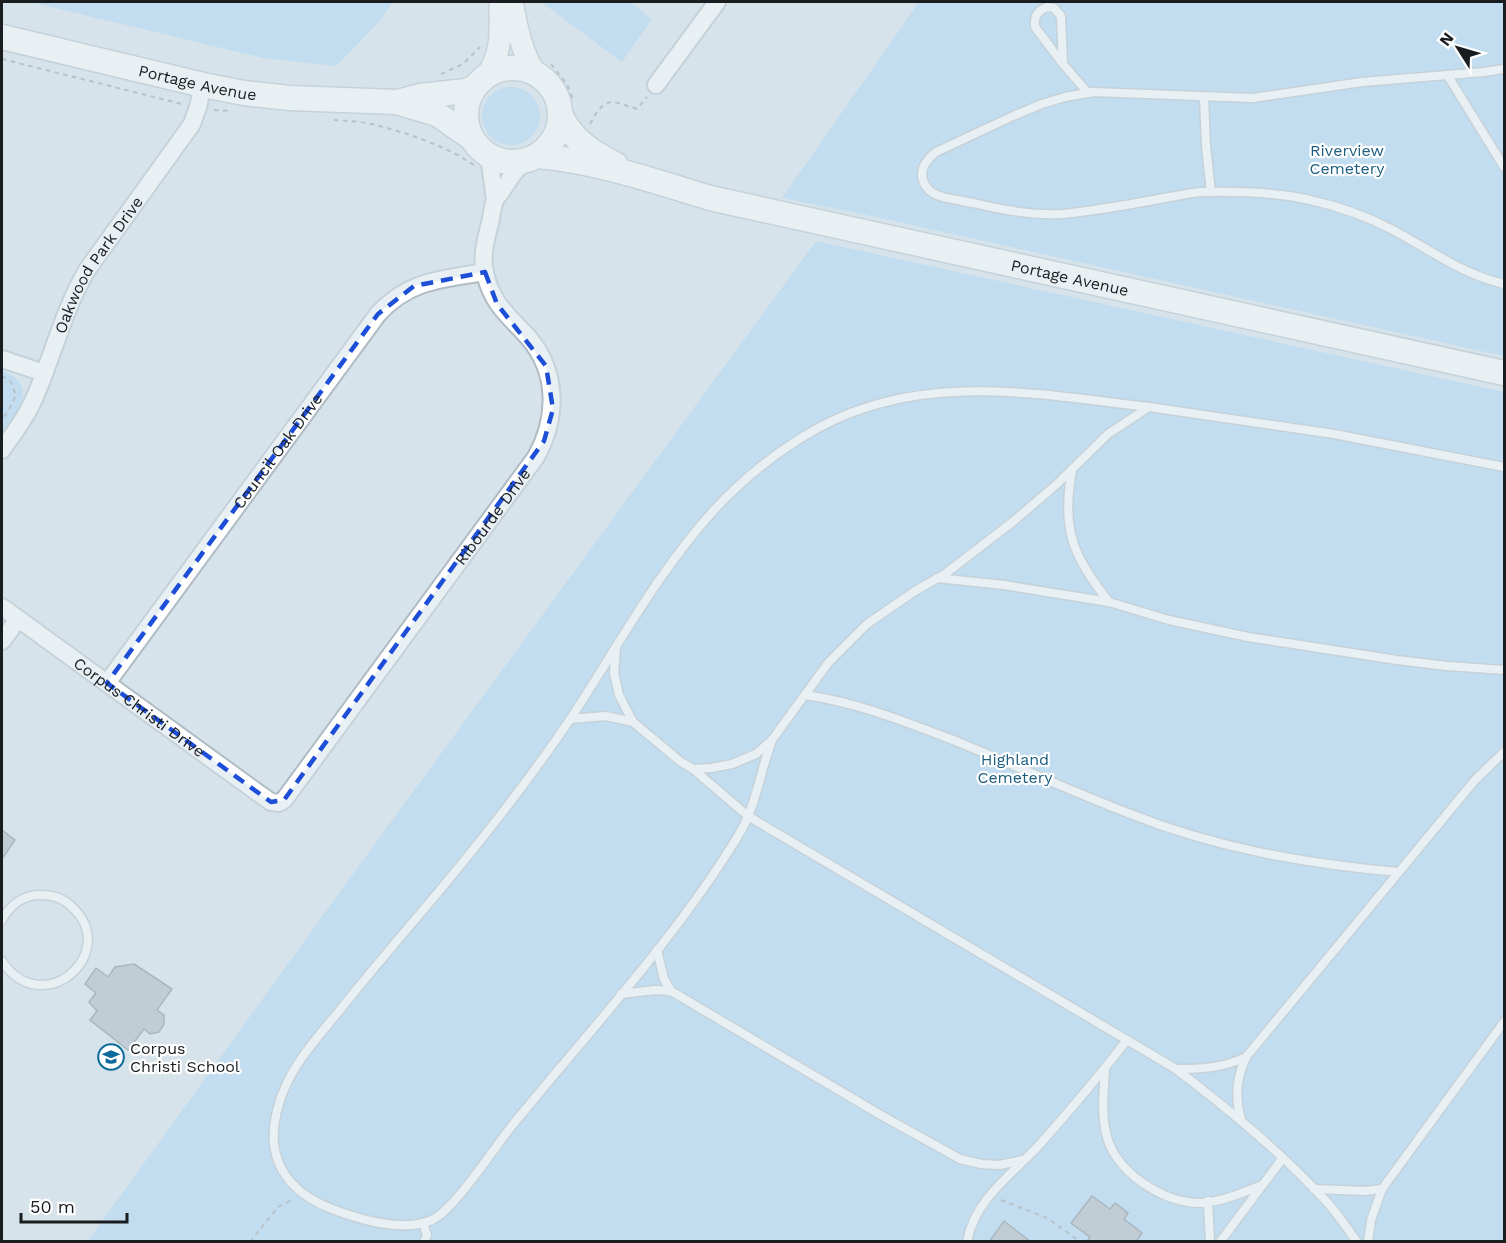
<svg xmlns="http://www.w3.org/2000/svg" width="1506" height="1243" font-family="'Work Sans',sans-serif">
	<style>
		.green { fill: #a7d5f4 }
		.building { fill: #a7b2ba; stroke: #758087; stroke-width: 1.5 }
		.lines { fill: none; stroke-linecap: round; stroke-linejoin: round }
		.service-casing { stroke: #b0bcc4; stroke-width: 11 }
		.minor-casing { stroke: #b0bcc4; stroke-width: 20 }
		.tertiary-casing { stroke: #b0bcc4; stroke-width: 24 }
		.secondary-casing { stroke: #b0bcc4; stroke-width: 27 }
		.path { stroke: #90999f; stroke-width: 2; stroke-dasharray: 4.5 4.5; stroke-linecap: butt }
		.service { stroke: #fff; stroke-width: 8 }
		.minor { stroke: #fff; stroke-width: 16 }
		.tertiary { stroke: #fff; stroke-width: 21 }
		.secondary { stroke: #fff; stroke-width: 24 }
		.marked { fill: none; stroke: #1d4ed8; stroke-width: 4.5; stroke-dasharray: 12 8; stroke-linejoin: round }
		.labels { text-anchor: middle; stroke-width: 4.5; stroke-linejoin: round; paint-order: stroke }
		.street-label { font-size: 16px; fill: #191d20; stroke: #fff }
		.park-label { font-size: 16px; fill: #1d5e81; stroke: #fff }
		.poi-label { font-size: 16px; fill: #191d20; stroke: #fff; text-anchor: start }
	</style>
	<rect width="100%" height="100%" fill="#d7e3eb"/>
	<g class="green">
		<path d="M30,2H393L380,21L336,66L263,58Z"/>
		<path d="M541,2H630L652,19L622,62Z"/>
		<path d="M919,2H1504V356L848,211L782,198Z"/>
		<circle cx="511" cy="116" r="29"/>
		<path d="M816,241L1504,392V1241L87,1242L350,878Z"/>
		<path d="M2,371C41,384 17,414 2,436Z"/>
	</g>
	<g class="building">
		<path d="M2,830L15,840L2,859Z"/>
		<path d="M134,964L172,989L157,1010L164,1015V1024L159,1032L150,1034L144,1029L128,1050L90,1020L97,1011L89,1002L96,993L85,984L96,968L108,977L115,967Z"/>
		<path d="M1092,1196L1110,1209L1115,1203L1128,1213L1124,1219L1142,1233L1136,1242H1087L1090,1237L1071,1223Z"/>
		<path d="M1004,1221L1031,1242H989Z"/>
	</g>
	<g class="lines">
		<g class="service-casing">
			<g id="service">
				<path d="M1047,7L1054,8L1061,16L1063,64L1035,27C1034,16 1037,11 1047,7Z"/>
				<path d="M1063,64L1088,93"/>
				<path d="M1504,69L1484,72L1362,82L1253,98L1093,92L1065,97L1042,104L1013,116L936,152C926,160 918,170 924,183C931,198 949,198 963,201C996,208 1028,216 1062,214C1096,211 1131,204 1165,198C1177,196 1189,193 1201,192C1237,191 1275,192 1310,200C1337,206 1366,216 1391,229C1429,249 1461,274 1504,284"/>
				<path d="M1448,76L1504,167"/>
				<path d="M1204,97L1206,146L1211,192"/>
				<path d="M1072,470C1061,529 1073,557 1109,602"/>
				<path d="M937,578L1004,585L1109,602L1169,620L1248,637L1397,660L1447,666L1504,670"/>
				<path d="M616,648L614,673L619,695L633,722L681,762L693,769L748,816L1176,1069C1228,1109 1281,1152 1326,1201C1337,1213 1347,1228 1357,1242"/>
				<path d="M805,695C855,702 901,720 948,738C1008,762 1068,790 1128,813C1215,848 1306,864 1399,872"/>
				<path d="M570,719L606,716L633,722"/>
				<path d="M772,740C760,772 756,807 738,836C674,941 588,1032 511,1127C494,1148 454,1210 432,1220C403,1233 361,1220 332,1209C303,1198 278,1178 274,1144C272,1124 278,1103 286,1085C299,1057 321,1033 340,1010C374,967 410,926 445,884C488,832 531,777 569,721C616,650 656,574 714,510C744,478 780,449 818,428C923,371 1037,394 1149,407"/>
				<path d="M693,769L711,768L732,764L756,754L772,740L828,663L867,624L915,591L945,574L1015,520L1057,484L1108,434L1149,407L1334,434L1504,467"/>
				<path d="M2,920C10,905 24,894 42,895C55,895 65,899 74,909C119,953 43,1022 2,961"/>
				<path d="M657,950L664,979L671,991"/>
				<path d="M621,994L655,990L671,991L879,1114L960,1159L981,1164L999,1165L1023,1160"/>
				<path d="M1105,1068C1104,1090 1101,1112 1106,1133C1114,1171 1162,1203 1200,1203C1221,1202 1242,1193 1262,1185"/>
				<path d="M1176,1069C1201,1069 1223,1068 1246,1057"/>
				<path d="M1241,1120C1235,1097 1236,1079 1246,1057L1475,780L1504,752"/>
				<path d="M1314,1189L1365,1191L1382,1189"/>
				<path d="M1208,1201L1210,1242"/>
				<path d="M423,1223L427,1235L424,1242"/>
				<path d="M967,1242C974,1199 1015,1172 1041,1143C1071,1109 1100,1075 1127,1040"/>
				<path d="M1220,1242L1282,1159"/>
				<path d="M1368,1242L1371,1220L1382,1189L1504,1022"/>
			</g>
		</g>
		<g class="minor-casing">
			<g id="minor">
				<path d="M656,85L717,2"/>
				<path d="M489,156L495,200"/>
				<path d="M2,359L44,373"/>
				<path id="s1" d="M2,450C13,434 26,418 34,399C53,356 63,311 87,270L192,124L198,107L203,85"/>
				<path id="s2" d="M2,607L254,790L271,802L279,803L284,800L536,457C558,417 558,372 528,337C508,315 492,304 485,273C481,256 486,239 490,223C492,216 492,207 495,200C497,196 501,193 503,189C512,176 513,172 526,161"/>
				<path d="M2,641L18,619"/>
				<path id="s3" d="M107,683L378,314C409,280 442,279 485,272"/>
			</g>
		</g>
		<g class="tertiary-casing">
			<g id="tertiary">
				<path d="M512,2C517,27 521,51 535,73"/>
				<path d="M487,76C503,50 500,31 500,2"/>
			</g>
		</g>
		<g class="secondary-casing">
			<g id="secondary">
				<path id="s4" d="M2,37L203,85L244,93L290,98L397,102L420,96L466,91L475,87"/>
				<circle cx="513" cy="115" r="47"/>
				<path d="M400,103L437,114L470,137"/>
				<path d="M561,116C573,140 591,152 615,164"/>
				<path id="s5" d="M538,156C596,161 654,181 710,198L1504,373"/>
			</g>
		</g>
		<g class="path">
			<path d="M2,59L182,104"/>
			<path d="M551,64L567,84L574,102"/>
			<path d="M441,74L463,64L480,47"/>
			<path d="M214,110L232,111"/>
			<path d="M334,120C346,121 359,121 371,124C402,131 450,147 475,166"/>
			<path d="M590,124C605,96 610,100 637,109L647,97"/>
			<path d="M2,376L11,382L16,395L12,404L2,421"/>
			<path d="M1001,1200L1047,1218L1081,1242"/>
			<path d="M250,1242L278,1207L292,1200"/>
		</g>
		<use href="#service" class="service"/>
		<use href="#minor" class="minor"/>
		<use href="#tertiary" class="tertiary"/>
		<use href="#secondary" class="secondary"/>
	</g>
	<path d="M0 0H1506V1243H0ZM485,272L497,304L546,366L553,409L544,441L284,800L271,802L107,683L378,314L414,286Z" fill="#d7e3eb" fill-opacity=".55" fill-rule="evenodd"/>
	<path class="marked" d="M485,272L497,304L546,366L553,409L544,441L284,800L271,802L107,683L378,314L414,286Z"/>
	<defs>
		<g id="school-ring" transform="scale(1.35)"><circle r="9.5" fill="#fff" stroke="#0b6c9b" stroke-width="1.5"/><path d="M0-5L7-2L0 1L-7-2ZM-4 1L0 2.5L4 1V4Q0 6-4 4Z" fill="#0b6c9b"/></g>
	</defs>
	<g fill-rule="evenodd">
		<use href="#school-ring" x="111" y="1057"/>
	</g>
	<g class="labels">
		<g class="street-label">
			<text dy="6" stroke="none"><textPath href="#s4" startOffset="201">Portage Avenue</textPath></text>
			<text dy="6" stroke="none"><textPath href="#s1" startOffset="210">Oakwood Park Drive</textPath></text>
			<text dy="6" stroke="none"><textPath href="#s5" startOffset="546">Portage Avenue</textPath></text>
			<text dy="6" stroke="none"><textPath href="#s3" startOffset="288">Council Oak Drive</textPath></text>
			<text dy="6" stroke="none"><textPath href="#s2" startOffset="698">Ribourde Drive</textPath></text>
			<text dy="6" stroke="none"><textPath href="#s2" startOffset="170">Corpus Christi Drive</textPath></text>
		</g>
		<g class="park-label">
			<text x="1347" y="156">Riverview<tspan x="1347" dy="18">Cemetery</tspan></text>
			<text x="1015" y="765">Highland<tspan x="1015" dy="18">Cemetery</tspan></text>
		</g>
		<g class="poi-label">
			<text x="130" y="1054">Corpus<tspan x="130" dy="18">Christi School</tspan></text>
		</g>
	</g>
	<rect width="1506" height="1243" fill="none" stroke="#191d20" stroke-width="6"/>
	<g transform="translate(1458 48) rotate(307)" stroke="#ffffff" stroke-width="4.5" paint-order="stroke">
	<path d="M0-4.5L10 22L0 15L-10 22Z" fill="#191d20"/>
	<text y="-9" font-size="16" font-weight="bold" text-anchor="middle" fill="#191d20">N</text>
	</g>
	<path d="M21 1213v9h106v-9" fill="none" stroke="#191d20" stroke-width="3"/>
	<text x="30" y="1213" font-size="18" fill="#191d20" stroke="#ffffff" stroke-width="4.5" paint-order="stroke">50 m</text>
</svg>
